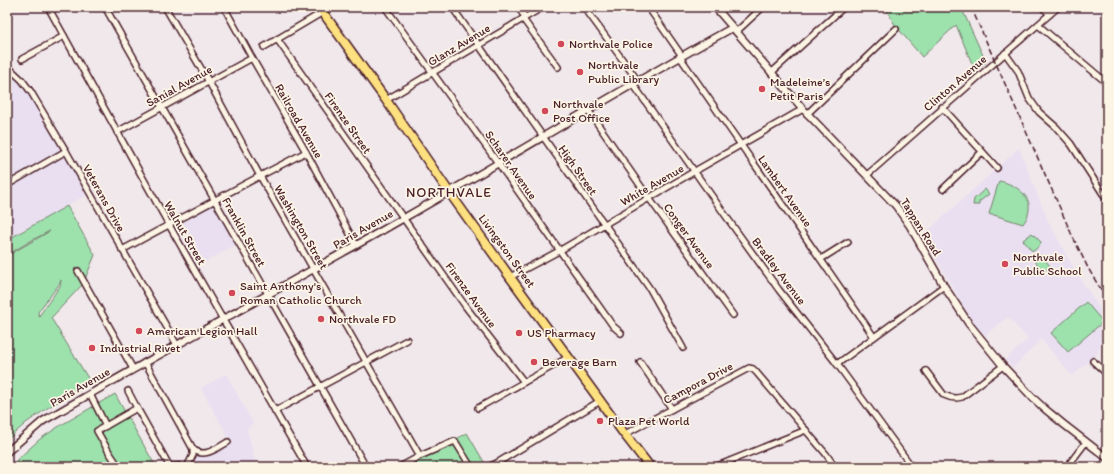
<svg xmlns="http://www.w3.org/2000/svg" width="1114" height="474" font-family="Itim,sans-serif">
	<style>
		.built { fill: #e9dff0 }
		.green { fill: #9de1ad; stroke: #74806c; fill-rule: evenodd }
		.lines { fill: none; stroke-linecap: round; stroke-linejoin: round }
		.minor-casing { stroke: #4a1f2b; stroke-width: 8 }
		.tertiary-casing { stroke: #4a1f2b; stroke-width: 9 }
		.primary-casing { stroke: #4a1f2b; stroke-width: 11 }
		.minor { stroke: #fcf5e5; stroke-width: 5 }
		.tertiary { stroke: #fcf5e5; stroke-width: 6 }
		.primary { stroke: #fde080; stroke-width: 8 }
		.rail { stroke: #4a1f2b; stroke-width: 1.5; stroke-dasharray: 6 3; stroke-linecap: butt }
		.poi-dot { fill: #d1495b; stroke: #fcf5e5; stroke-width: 1.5 }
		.labels { text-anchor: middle; stroke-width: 3.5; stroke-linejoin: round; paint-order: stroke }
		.poi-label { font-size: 12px; fill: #4a1f2b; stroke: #fcf5e5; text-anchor: start }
		.street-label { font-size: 12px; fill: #4a1f2b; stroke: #fcf5e5 }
		.quarter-label { font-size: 14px; letter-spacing: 1px; fill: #4a1f2b; stroke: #fcf5e5 }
	</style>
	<rect width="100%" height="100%" fill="#f1e8ec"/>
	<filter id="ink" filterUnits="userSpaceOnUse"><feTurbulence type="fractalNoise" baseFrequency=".025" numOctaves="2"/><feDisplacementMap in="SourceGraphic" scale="8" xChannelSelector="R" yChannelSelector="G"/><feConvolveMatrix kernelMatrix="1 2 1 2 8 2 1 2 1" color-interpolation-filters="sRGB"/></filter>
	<g filter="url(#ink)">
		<g class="built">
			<path d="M7,63L27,80L91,192L7,240Z"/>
			<path d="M1019,148L1047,219L1069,260L1106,319L1098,353L1072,376L1041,339L1013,368L1005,360L1028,339L1008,317L985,335L975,324L963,306L942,268L921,237Z"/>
			<path d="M215,204L237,244L196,267L174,228Z"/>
			<path d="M226,374L253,423L247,429L255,462L264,467H170L231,442L201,388Z"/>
		</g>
		<g class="green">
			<path d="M885,7H961L986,62L975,71L956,25L922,57L895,25Z"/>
			<path d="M999,181C1012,183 1031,194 1029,209C1029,214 1026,220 1023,224L994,215H991L989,214Z"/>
			<path d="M985,189L989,194L979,202V205H973L974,199Z"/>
			<path d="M67,206L95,255L83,284L51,318L91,383L49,407L26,423L7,440V256L50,231L34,239L7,255V240ZM61,280L60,286L39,316L38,312L60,283Z"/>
			<path d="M1032,233L1041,242V244L1034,251L1031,250L1023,240Z"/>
			<path d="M1041,255L1050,266L1044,272L1034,260Z"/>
			<path d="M1086,302L1103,322L1068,352L1051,333Z"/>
			<path d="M115,394L156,467H9L40,439L61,425Z"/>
			<path d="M467,433L487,467H407Z"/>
		</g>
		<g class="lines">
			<g class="minor-casing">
				<g id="minor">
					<path d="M48,7L169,225L307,467"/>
					<path d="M105,7L366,467"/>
					<path d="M165,7L209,82L260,176L420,456"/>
					<path d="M224,7L252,58L306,152L356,245"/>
					<path d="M385,7L498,163L613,326L621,333"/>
					<path d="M452,7L650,289L683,348"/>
					<path d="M518,7L525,17"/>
					<path d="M584,7L638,81"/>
					<path d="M648,7L682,56"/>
					<path d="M1042,7L1050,14"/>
					<path d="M523,19L558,67"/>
					<path d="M1038,25L1107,83"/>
					<path d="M736,32L763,7"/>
					<path d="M277,39L466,307L524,382"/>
					<path d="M264,47L323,12"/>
					<path d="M1005,53L1018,71L1029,98L1039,112L1056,127L1071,144L1107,200"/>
					<path d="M680,57C744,150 810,243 874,337"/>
					<path d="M22,59L64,36"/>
					<path d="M7,66L22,80L31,92L66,151L177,345"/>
					<path d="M771,73L844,7"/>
					<path d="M633,84L735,229L779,290L837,364L912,467"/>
					<path d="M386,100L543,7"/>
					<path d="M942,107L997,168"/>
					<path d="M588,110L649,198L733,315"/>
					<path d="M807,114L896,29"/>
					<path d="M117,132L252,58"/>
					<path d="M867,175L1058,7"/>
					<path d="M7,185L66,151"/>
					<path d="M943,189L982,152"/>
					<path d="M122,250L260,176L306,152"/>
					<path d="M821,259L848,242"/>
					<path d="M78,271L133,369"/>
					<path d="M510,277L559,251L695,171L803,109"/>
					<path d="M1093,361L1107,374"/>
					<path d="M145,362L193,449V455L187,467"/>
					<path d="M640,362L672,409"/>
					<path d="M837,364L944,286"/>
					<path d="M926,371L944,395C950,398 955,399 962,397L1003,366"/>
					<path d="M128,391L137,408"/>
					<path d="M90,394L106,426"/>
					<path d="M478,408L569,357"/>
					<path d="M275,411L407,340"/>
					<path d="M625,434L749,368L753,369L756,372L826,454L835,467"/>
					<path d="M193,449C204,459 217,448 228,442"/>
					<path d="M119,467L109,452L97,431L137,408L170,467"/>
					<path d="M170,467L179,466L182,467"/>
					<path d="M400,467L420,456L455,441L471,467"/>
					<path d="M488,467L497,463"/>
					<path d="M499,467L497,463L600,401"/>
					<path d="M715,467L806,430"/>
					<path d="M1067,467L1086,442"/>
				</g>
			</g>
			<g class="tertiary-casing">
				<g id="tertiary">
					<path d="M715,7L803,109L896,206L910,226L944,286L969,324L1003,366L1033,398L1045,409L1062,423L1107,458"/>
					<path d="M7,452L43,421L57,413C172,346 289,284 404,218C514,155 621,89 732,28"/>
				</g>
			</g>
			<g class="primary-casing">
				<path id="primary" d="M319,7L386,100L449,192L510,277L622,431L650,467"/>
			</g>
			<use href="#minor" class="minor"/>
			<use href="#tertiary" class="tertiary"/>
			<use href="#primary" class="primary"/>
			<path class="rail" d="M971,7L1071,233L1088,268L1107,300"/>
		</g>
	</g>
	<g class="poi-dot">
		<circle cx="561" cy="44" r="4"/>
		<circle cx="580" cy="72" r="4"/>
		<circle cx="762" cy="89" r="4"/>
		<circle cx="545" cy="111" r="4"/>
		<circle cx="1005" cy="264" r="4"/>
		<circle cx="232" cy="293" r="4"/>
		<circle cx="321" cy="319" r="4"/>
		<circle cx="139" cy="331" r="4"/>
		<circle cx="519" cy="333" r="4"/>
		<circle cx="92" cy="348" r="4"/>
		<circle cx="534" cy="362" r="4"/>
		<circle cx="600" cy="421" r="4"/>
	</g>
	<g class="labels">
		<g class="poi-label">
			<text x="569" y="48">Northvale Police</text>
			<text x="588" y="69">Northvale<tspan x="588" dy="14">Public Library</tspan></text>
			<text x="770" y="86">Madeleine’s<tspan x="770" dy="14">Petit Paris</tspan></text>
			<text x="553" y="108">Northvale<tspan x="553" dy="14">Post Office</tspan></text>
			<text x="1013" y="261">Northvale<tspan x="1013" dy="14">Public School</tspan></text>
			<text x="240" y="290">Saint Anthony's<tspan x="240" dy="14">Roman Catholic Church</tspan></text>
			<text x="329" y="323">Northvale FD</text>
			<text x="147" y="335">American Legion Hall</text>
			<text x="527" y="337">US Pharmacy</text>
			<text x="100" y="352">Industrial Rivet</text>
			<text x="542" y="366">Beverage Barn</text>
			<text x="608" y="425">Plaza Pet World</text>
		</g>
		<g class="street-label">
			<text transform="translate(459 45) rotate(-31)" y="4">Glanz Avenue</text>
			<text transform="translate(955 83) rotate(-41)" y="4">Clinton Avenue</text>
			<text transform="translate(179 86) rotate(-29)" y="4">Sanial Avenue</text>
			<text transform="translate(299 121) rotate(60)" y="4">Railroad Avenue</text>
			<text transform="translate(348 123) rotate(55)" y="4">Firenze Street</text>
			<text transform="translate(511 165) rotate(55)" y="4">Scharer Avenue</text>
			<text transform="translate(578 170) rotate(55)" y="4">High Street</text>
			<text transform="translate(652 185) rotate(-30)" y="4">White Avenue</text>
			<text transform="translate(785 191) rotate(55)" y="4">Lambert Avenue</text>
			<text transform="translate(104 198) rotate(61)" y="4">Veterans Drive</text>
			<text transform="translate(301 227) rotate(60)" y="4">Washington Street</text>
			<text transform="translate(921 227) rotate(58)" y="4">Tappan Road</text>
			<text transform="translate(363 229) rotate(-30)" y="4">Paris Avenue</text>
			<text transform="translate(244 232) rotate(61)" y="4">Franklin Street</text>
			<text transform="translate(185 233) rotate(60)" y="4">Walnut Street</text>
			<text transform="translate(689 236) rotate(54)" y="4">Conger Avenue</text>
			<text transform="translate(507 251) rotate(54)" y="4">Livingston Street</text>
			<text transform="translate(779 271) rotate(53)" y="4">Bradley Avenue</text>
			<text transform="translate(471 295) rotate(54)" y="4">Firenze Avenue</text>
			<text transform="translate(698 383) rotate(-28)" y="4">Campora Drive</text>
			<text transform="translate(80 387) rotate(-30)" y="4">Paris Avenue</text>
		</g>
		<g class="quarter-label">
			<text x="449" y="197">NORTHVALE</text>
		</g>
	</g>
	<rect width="1114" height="474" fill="none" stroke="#fcf5e5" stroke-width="24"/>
	<rect x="12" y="12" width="1090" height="450" fill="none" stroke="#4a1f2b" stroke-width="1.5" filter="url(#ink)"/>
</svg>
